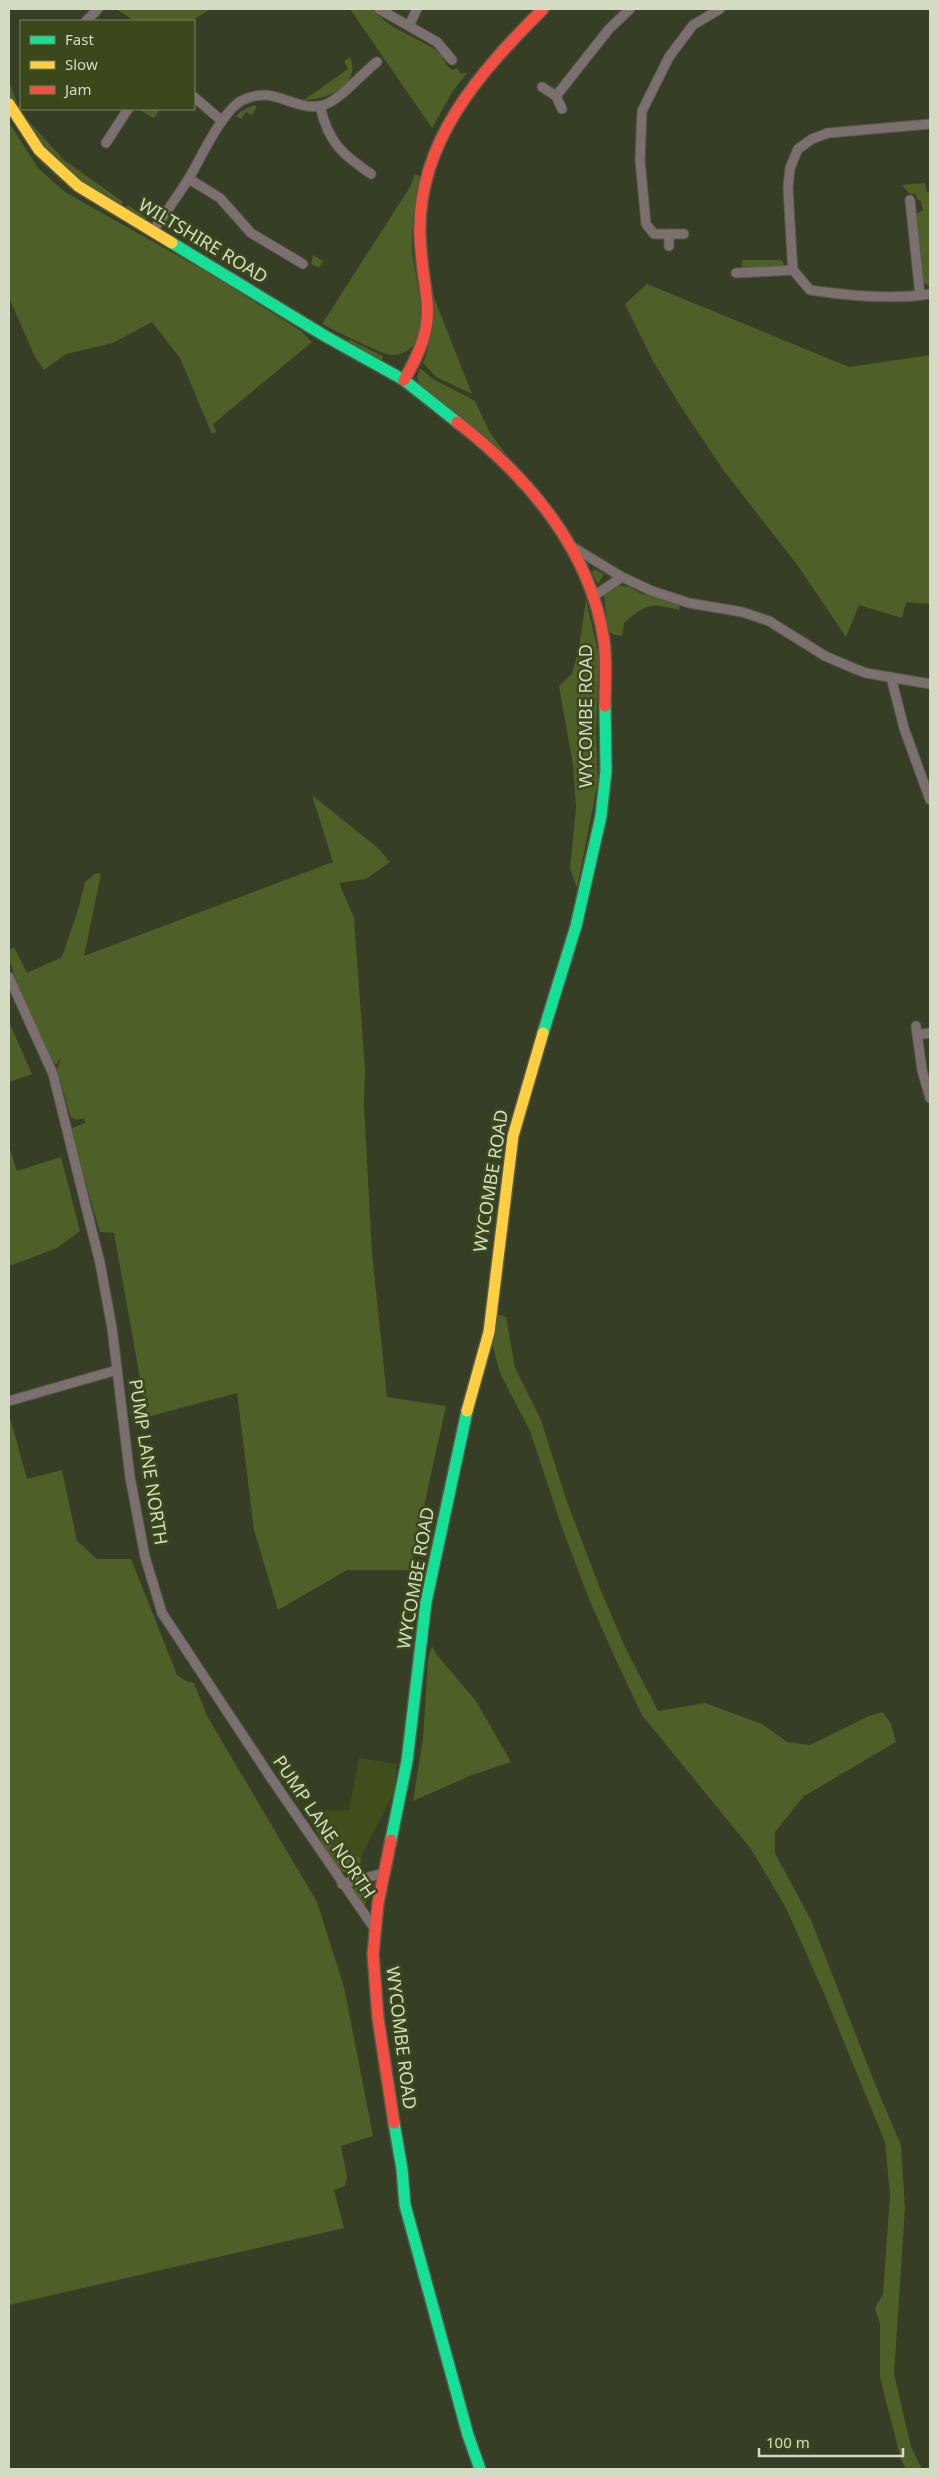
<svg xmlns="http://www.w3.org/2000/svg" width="939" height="2478" font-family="'Noto Sans',sans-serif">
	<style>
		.built { fill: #404e1c }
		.green { fill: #4e5f27 }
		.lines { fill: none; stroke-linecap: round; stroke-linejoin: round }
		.street-casing { stroke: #555b47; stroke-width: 11 }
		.fast-casing { stroke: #555b47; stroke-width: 14 }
		.slow-casing { stroke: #555b47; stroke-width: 14 }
		.jam-casing { stroke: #555b47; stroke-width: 14 }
		.street { stroke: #7b706f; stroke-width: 9 }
		.fast { stroke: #16e098; stroke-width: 11 }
		.slow { stroke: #ffcf43; stroke-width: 11 }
		.jam { stroke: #f24e42; stroke-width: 11 }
		.labels { text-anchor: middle; stroke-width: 5; stroke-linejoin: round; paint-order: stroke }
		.street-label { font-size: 18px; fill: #d3dcc3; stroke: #3b481b }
	</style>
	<rect width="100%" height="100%" fill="#373e26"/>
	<path class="built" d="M359,1758L397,1764L394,1793L361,1856L336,1855L314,1822L325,1810H349Z"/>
	<g class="green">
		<path d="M116,9H211L191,21H135Z"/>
		<path d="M350,9H373C387,28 416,37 436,50C445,55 443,66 453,70L457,68L460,73H467L453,91L432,128Z"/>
		<path d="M350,57C362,85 327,100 304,100L348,69L344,61Z"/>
		<path d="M9,82L21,113L64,160L123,202L121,205L126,207L128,205L148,219L141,220L84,184L43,147L12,103L9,96Z"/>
		<path d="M254,105L257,107L252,115L246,112L241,119L236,116L241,111Z"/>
		<path d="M138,109H160L154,118Z"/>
		<path d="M9,123L39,169L65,192L210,274L301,331L312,342L213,424L216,432L212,434L180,358L152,322L113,343L66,354L44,370L35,357L9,298Z"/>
		<path d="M415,174L420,176C416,199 412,221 412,245C412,273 441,353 392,355C383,355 333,330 322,324L410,187Z"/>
		<path d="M925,183L927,192H930V288L921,279L916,214L923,210L921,201L917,199L916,194H910L902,185Z"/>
		<path d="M313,255L323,261L319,268L311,264Z"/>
		<path d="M742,260H782L784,264L780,268L742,269Z"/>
		<path d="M647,284L849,367L930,355V604L906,602L902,618L859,605L846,637L798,566L724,471L681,407L653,361L625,304Z"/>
		<path d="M431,290L472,394L436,377L423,363C433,338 434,316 431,290Z"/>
		<path d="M350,340L383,356L382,361L344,342Z"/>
		<path d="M420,368L433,379L475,401L489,431L511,462L419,384L417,377Z"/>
		<path d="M594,569L604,574L598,584L592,573Z"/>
		<path d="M616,585L630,587L640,593L680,604L679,610C650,603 647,603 624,623L622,636L615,635L608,631L604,595Z"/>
		<path d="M586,599L599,656L596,733L598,781L577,888L570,869L576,807L573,765L559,686L572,674L579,648Z"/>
		<path d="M312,795L379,849L390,862L366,879L339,883L354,918L365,1070L364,1105L372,1253L387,1397L446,1406L410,1570H347L278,1610L254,1530L237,1393L147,1417L114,1233L100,1232L70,1129L85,1123L84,1118L78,1120L71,1118L57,1069L62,1056L56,1065L51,1058L27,1009L9,960V950L14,947L27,973L62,957L78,910L85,882L96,873L101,874L84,956L333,862Z"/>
		<path d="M9,1022L32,1074L9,1082Z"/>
		<path d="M9,1146L17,1171L61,1157L80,1231L57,1248L9,1266Z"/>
		<path d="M495,1314L506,1317L515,1368L541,1420L566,1499L601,1591L626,1649L658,1711L705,1703L762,1724L787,1742L810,1745L869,1716L883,1712L891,1724L896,1742L804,1796L775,1832V1853L811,1920L875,2084L901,2145L905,2208L894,2374L911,2447L922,2469H906L901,2460L880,2377V2324L875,2308L883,2294L890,2195L885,2142L823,1991L786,1908L751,1849L642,1715L615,1658L589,1599L561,1525L530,1431L500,1373L492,1343Z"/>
		<path d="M9,1414L27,1479L62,1470L77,1541L97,1559H131L177,1675L186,1681L194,1683L207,1716L317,1902L344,1987L373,2136L341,2146L347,2177L345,2186L334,2190L344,2228L9,2305Z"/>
		<path d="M432,1646L437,1655L476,1701L511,1762L472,1775L413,1801L423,1739L428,1659Z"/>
		<path d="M323,1821L333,1852L361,1857L360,1870L351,1875C332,1871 323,1843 315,1827Z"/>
		<path d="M366,1881L368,1888L365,1906H362L354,1889L356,1884L361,1885Z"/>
	</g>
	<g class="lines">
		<g class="street-casing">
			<g id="street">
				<path d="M379,9L437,42L452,60"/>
				<path d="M86,21L98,9"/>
				<path d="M409,26L417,9"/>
				<path d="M542,87L556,96L562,109"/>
				<path d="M556,96L609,29L630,9"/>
				<path d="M194,97L222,121"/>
				<path d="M320,106C328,142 342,154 371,174"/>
				<path d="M930,124L828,133L812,139L798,149L790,168L788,188L792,257L793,270L810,290C849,296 891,300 930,294"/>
				<path d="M106,143L128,109"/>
				<path d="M189,179L220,198L251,233L303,264"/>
				<path d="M910,200L920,295"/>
				<path d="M153,231C165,213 178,196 189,178C201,158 223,109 243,100C273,85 292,110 320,106C337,104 362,73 377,62"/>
				<path d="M684,234H654L646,224L640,160L642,111L669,57L693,25L720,9"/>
				<path d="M669,246V234"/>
				<path d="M736,273L793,270"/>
				<path d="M571,546L622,577L652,591L689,603L742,612L769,621L825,656L853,668L866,673L930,684"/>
				<path d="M594,596L622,577"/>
				<path d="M891,677L904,728L930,800"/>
				<path d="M9,977L53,1074L100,1263L112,1328L130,1477L145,1557L162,1613L271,1778L376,1931"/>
				<path d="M916,1026L922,1070L930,1098"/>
				<path d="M918,1035L929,1033"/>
				<path d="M9,1401L117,1370"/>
				<path d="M342,1884L384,1873"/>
			</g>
		</g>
		<g class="fast-casing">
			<g id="fast">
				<path d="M172,243L325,336L404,380L457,422"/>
				<path d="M543,1033L576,926L601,816L606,771L605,706"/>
				<path d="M391,1840L407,1761L426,1602L467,1411"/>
				<path d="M394,2123L402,2169L405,2205L468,2435L480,2469"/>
			</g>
		</g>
		<g class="slow-casing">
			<g id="slow">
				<path d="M9,104L39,150L78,186L172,243"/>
				<path d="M467,1411L489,1332L513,1136L543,1033"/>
			</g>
		</g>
		<g class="jam-casing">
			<g id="jam">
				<path d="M404,380C443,314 422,302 420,235C417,141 481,71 543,9"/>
				<path d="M457,422C527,476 591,550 604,641C607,662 605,685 605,706"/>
				<path d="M391,1840L378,1903L373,1954L378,2018L394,2123"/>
			</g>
		</g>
		<use href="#street" class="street"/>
		<use href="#fast" class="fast"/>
		<use href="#slow" class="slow"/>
		<use href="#jam" class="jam"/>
	</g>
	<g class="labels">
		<g class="street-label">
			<text transform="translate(203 241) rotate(31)" y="6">WILTSHIRE ROAD</text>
			<text transform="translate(586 716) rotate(-90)" y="6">WYCOMBE ROAD</text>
			<text transform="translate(491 1181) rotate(-81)" y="6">WYCOMBE ROAD</text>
			<text transform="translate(148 1462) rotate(81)" y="6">PUMP LANE NORTH</text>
			<text transform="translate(416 1578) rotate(-80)" y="6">WYCOMBE ROAD</text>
			<text transform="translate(324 1827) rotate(56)" y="6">PUMP LANE NORTH</text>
			<text transform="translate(401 2038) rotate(83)" y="6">WYCOMBE ROAD</text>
		</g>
	</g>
	<rect width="939" height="2478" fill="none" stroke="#d3dcc3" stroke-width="20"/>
	<rect x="20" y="20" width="175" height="90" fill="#3b481b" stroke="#78835e"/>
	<rect x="30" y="36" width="25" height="8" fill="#16e098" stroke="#78835e"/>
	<text x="65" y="45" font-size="15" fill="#d3dcc3">Fast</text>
	<rect x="30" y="61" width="25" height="8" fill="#ffcf43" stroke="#78835e"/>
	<text x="65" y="70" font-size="15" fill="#d3dcc3">Slow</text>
	<rect x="30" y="86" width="25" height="8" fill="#f24e42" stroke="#78835e"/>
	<text x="65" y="95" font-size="15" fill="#d3dcc3">Jam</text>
	<path d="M759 2448v8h144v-8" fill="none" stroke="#d3dcc3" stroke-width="2.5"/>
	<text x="766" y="2448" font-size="15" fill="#d3dcc3" stroke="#3b481b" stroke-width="4" paint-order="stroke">100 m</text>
</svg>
